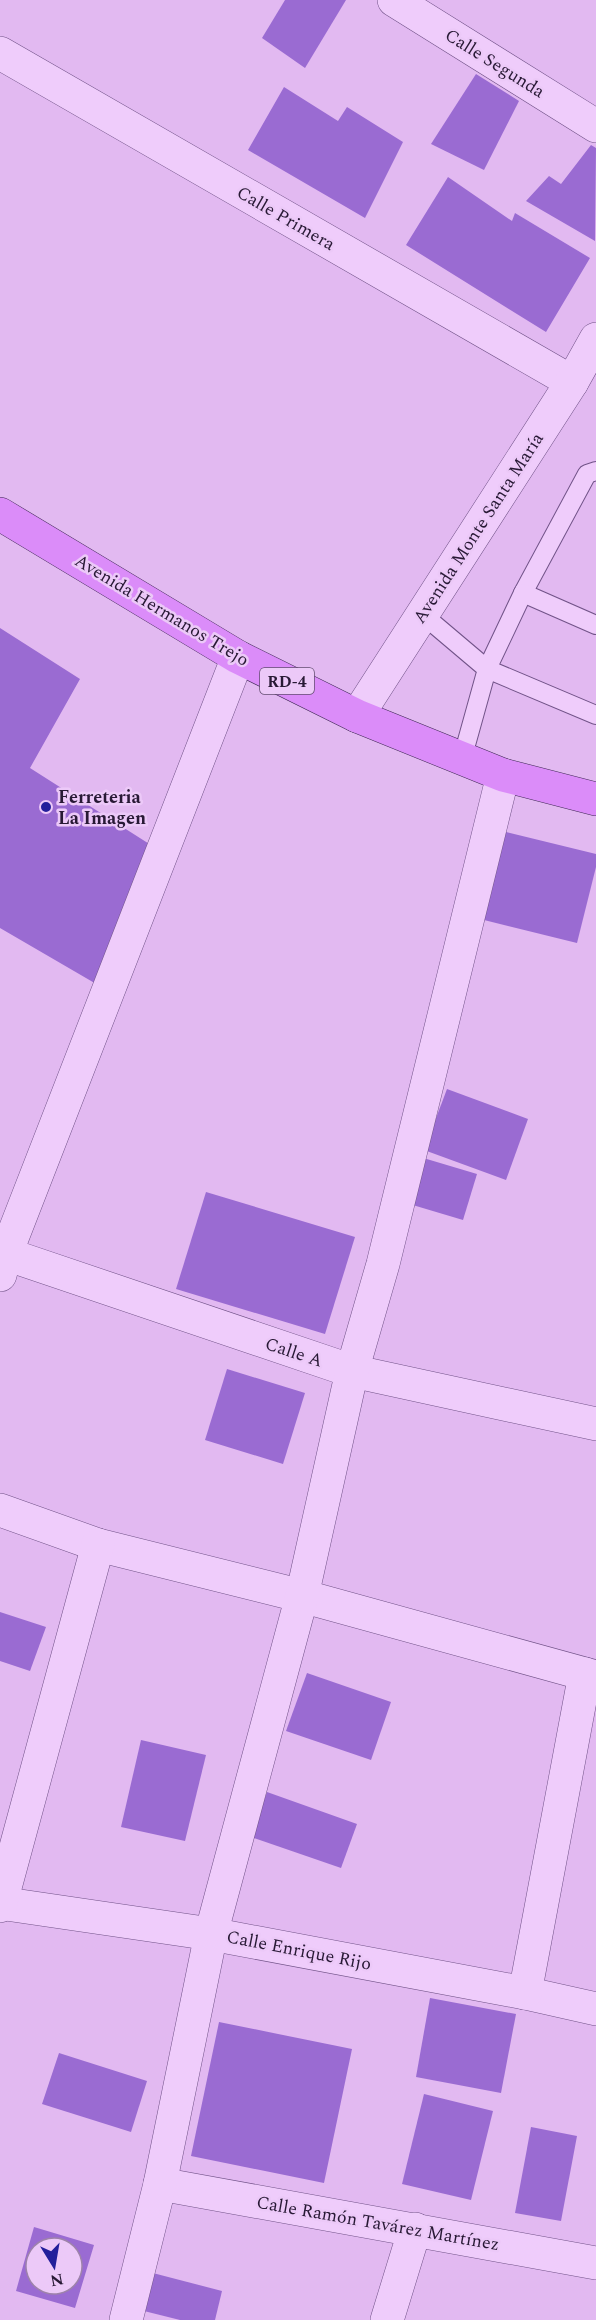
<svg xmlns="http://www.w3.org/2000/svg" width="596" height="2320" font-family="Spectral,serif">
	<style>
		.building { fill: #9a6bd2; fill-rule: evenodd }
		.lines { fill: none; stroke-linecap: round; stroke-linejoin: round }
		.service-casing { stroke: #715388; stroke-width: 20 }
		.minor-casing { stroke: #715388; stroke-width: 34 }
		.primary-casing { stroke: #3e2854; stroke-width: 34 }
		.service { stroke: #efccfb; stroke-width: 18 }
		.minor { stroke: #efccfb; stroke-width: 33 }
		.primary { stroke: #db8cf9; stroke-width: 33 }
		.poi-dot { fill: #231f9b; stroke: #ecc9f8; stroke-width: 2 }
		.labels { text-anchor: middle; stroke-width: 5; stroke-linejoin: round; paint-order: stroke }
		.shield { fill: #ecc9f8; stroke: #634e70; stroke-width: 1.5 }
		.shield-label { font-size: 16px; font-weight: bold; fill: #281935 }
		.street-label { font-size: 18px; fill: #281935; stroke: #ecc9f8 }
		.poi-label { font-size: 18px; font-weight: bold; fill: #281935; stroke: #ecc9f8; text-anchor: start }
	</style>
	<rect width="100%" height="100%" fill="#e2b9f1"/>
	<g class="building">
		<path d="M285,0H346L305,68L262,38Z"/>
		<path d="M476,74L519,101L484,170L431,144Z"/>
		<path d="M284,87L338,121L347,107L403,142L365,218L248,150Z"/>
		<path d="M591,145L596,148L595,241L526,201L549,176L561,184Z"/>
		<path d="M448,177L512,221L515,213L590,258L546,332L406,245Z"/>
		<path d="M0,628L80,679L30,768L154,847L98,985L0,928Z"/>
		<path d="M498,830L596,854V867L577,943L476,918Z"/>
		<path d="M447,1089L528,1119L506,1180L424,1150Z"/>
		<path d="M420,1157L477,1174L463,1220L406,1203Z"/>
		<path d="M206,1192L355,1237L325,1334L176,1289Z"/>
		<path d="M227,1369L305,1393L283,1464L205,1440Z"/>
		<path d="M0,1612L46,1627L30,1671L0,1661Z"/>
		<path d="M307,1673L391,1702L371,1760L286,1731Z"/>
		<path d="M141,1740L206,1755L185,1841L121,1827Z"/>
		<path d="M267,1792L357,1824L341,1868L251,1837Z"/>
		<path d="M430,1998L516,2014L501,2093L416,2077Z"/>
		<path d="M219,2022L352,2049L324,2183L191,2156Z"/>
		<path d="M59,2053L147,2081L131,2132L42,2104Z"/>
		<path d="M424,2094L493,2111L471,2200L402,2184Z"/>
		<path d="M531,2127L577,2136L561,2221L515,2213Z"/>
		<path d="M34,2227L94,2245L75,2308L16,2291ZM36,2248H72V2284H36Z"/>
		<path d="M149,2272L222,2291L215,2320H180L140,2310Z"/>
	</g>
	<g class="lines">
		<g class="service-casing">
			<g id="service">
				<path d="M596,471L587,474L523,593L487,669L596,715"/>
				<path d="M523,593L596,625"/>
				<path d="M422,614L487,669L462,759"/>
			</g>
		</g>
		<g class="minor-casing">
			<g id="minor">
				<path d="M394,0L596,126"/>
				<path d="M0,53L572,382"/>
				<path d="M357,716L572,382L596,339"/>
				<path d="M0,1252L352,1371L596,1424"/>
				<path d="M0,1275L5,1256L238,657"/>
				<path d="M0,1510L98,1545L302,1596L596,1677"/>
				<path d="M0,1903L211,1934L525,1993L596,2009"/>
				<path d="M0,1906L98,1545"/>
				<path d="M525,1993L585,1674"/>
				<path d="M160,2184L596,2263"/>
				<path d="M126,2320L160,2184L211,1934L302,1596L352,1371L383,1264L503,775"/>
				<path d="M387,2320L415,2229"/>
			</g>
		</g>
		<g class="primary-casing">
			<path id="primary" d="M0,514L238,657L357,716L503,775L596,799"/>
		</g>
		<use href="#service" class="service"/>
		<use href="#minor" class="minor"/>
		<use href="#primary" class="primary"/>
	</g>
	<circle class="poi-dot" cx="46" cy="807" r="6"/>
	<g class="labels">
		<rect class="shield" x="260" y="668" width="54" height="26" rx="4.5"/>
		<g class="shield-label">
			<text x="287" y="687">RD-4</text>
		</g>
		<g class="street-label">
			<text transform="translate(495 63) rotate(32)" y="6">Calle Segunda</text>
			<text transform="translate(286 218) rotate(30)" y="6">Calle Primera</text>
			<text transform="translate(478 528) rotate(-57)" y="6">Avenida Monte Santa María</text>
			<text transform="translate(162 610) rotate(31)" y="6">Avenida Hermanos Trejo</text>
			<text transform="translate(294 1352) rotate(18)" y="6">Calle A</text>
			<text transform="translate(299 1950) rotate(11)" y="6">Calle Enrique Rijo</text>
			<text transform="translate(378 2223) rotate(10)" y="6">Calle Ramón Tavárez Martínez</text>
		</g>
		<g class="poi-label">
			<text x="58" y="803">Ferreteria<tspan x="58" dy="21">La Imagen</tspan></text>
		</g>
	</g>
	<g transform="translate(54 2266) rotate(169)"><circle r="28" fill="#ecc9f8" stroke="#9e83aa" stroke-width="1.5"/>
	<path d="M0-4.5L10 22L0 15L-10 22Z" fill="#231f9b"/>
	<text y="-9" font-size="16" font-weight="bold" text-anchor="middle" fill="#281935">N</text>
	</g>
</svg>
